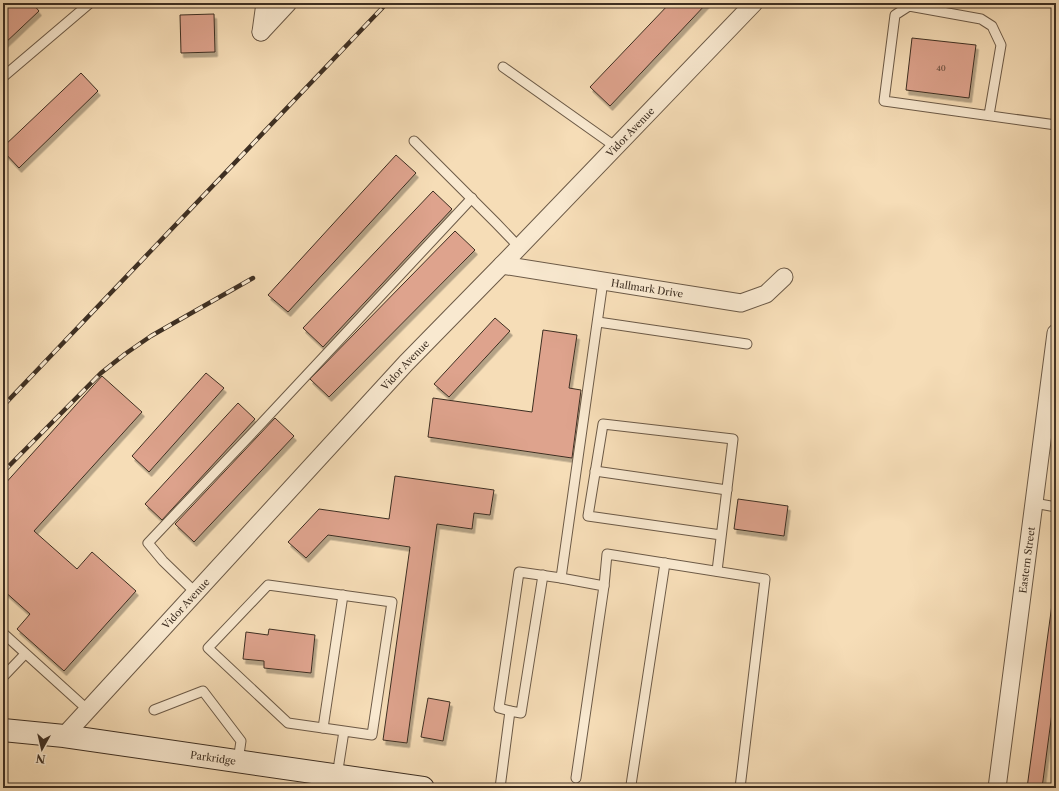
<svg xmlns="http://www.w3.org/2000/svg" width="1059" height="791" font-family="'Libre Caslon Text',serif">
	<style>
		.building { fill: #dea38d; stroke: #3e2f22; filter: url(#shadow) }
		.lines { fill: none; stroke-linecap: round; stroke-linejoin: round }
		.lane-casing { stroke: #6c5a47; stroke-width: 11 }
		.street-casing { stroke: #6c5a47; stroke-width: 19 }
		.secondary-casing { stroke: #3e2f22; stroke-width: 24 }
		.lane { stroke: #f9e9d0; stroke-width: 9 }
		.street { stroke: #f9e9d0; stroke-width: 17 }
		.secondary { stroke: #f9e9d0; stroke-width: 22 }
		.rail-casing { stroke: #3e2f22; stroke-width: 4.5 }
		.rail { stroke: #f9e9d0; stroke-width: 3; stroke-dasharray: 9; stroke-linecap: butt }
		.labels { text-anchor: middle; stroke-width: 3; stroke-linejoin: round; paint-order: stroke }
		.number-label { font-size: 8px; fill: #664c3d }
		.street-label { font-size: 10px; fill: #3e2f22; stroke: #f9e9d0 }
	</style>
	<defs>
		<filter id="shadow"><feDropShadow dx="2.5" dy="4.5" stdDeviation="0" flood-color="#0004"/></filter>
	</defs>
	<rect width="100%" height="100%" fill="#f6ddb7"/>
	<filter id="stains"><feTurbulence type="fractalNoise" baseFrequency=".005" numOctaves="4"/><feColorMatrix values="0 0 0 0 .2 0 0 0 0 .09 0 0 0 0 .02 0 0 0 .5 -.17"/></filter>
	<radialGradient id="worn" r=".72"><stop offset=".6" stop-color="#630" stop-opacity="0"/><stop offset="1" stop-color="#630" stop-opacity=".3"/></radialGradient>
	<g class="building">
		<path d="M10,3H32L39,11L3,45V9Z"/>
		<path d="M670,3H707L610,106L590,87Z"/>
		<path d="M214,14L215,52L181,53L180,15Z"/>
		<path d="M912,38L976,45L969,98L906,90Z"/>
		<path d="M81,73L98,91L19,168L3,151V147Z"/>
		<path d="M396,155L416,173L288,312L268,295Z"/>
		<path d="M433,191L452,209L323,347L303,328Z"/>
		<path d="M455,231L475,250L329,397L310,379Z"/>
		<path d="M495,318L510,331L449,397L434,384Z"/>
		<path d="M543,330L577,335L569,388L581,390L572,458L428,437L433,398L532,412Z"/>
		<path d="M206,373L224,388L149,472L132,456Z"/>
		<path d="M102,376L142,412L34,531L77,569L92,552L136,591L64,671L17,629L30,614L3,590V486Z"/>
		<path d="M238,403L255,419L162,520L145,504Z"/>
		<path d="M275,418L294,436L194,542L175,524Z"/>
		<path d="M395,476L494,490L490,515L474,513L472,529L437,524L407,743L383,740L410,547L328,535L306,558L288,542L319,509L389,519Z"/>
		<path d="M738,499L788,506L784,536L734,529Z"/>
		<path d="M1056,575V683L1042,788H1027Z"/>
		<path d="M269,629L315,635L311,673L264,668V661L243,659L246,632L268,635Z"/>
		<path d="M428,698L450,702L443,741L421,737Z"/>
	</g>
	<g class="lines">
		<g class="lane-casing">
			<g id="lane">
				<path d="M503,67L616,147"/>
				<path d="M3,77L90,3"/>
				<path d="M989,115L1001,45L992,26L981,19L909,6L895,15L884,101L1056,125"/>
				<path d="M414,141L496,223L519,247"/>
				<path d="M598,322L747,344"/>
				<path d="M595,471L727,490"/>
				<path d="M1034,503L1056,507"/>
				<path d="M717,571L733,439L603,424L588,516L721,535"/>
				<path d="M561,578L604,586L576,778"/>
				<path d="M604,586L607,554L765,579L740,788"/>
				<path d="M196,593L163,561L148,543L259,426L472,198"/>
				<path d="M3,633L88,710"/>
				<path d="M3,677L25,654"/>
				<path d="M154,710L203,691L241,741L238,761"/>
				<path d="M510,711L521,713L543,575"/>
				<path d="M323,728L343,595"/>
				<path d="M337,776L344,731L372,735L392,602L268,585L208,648L288,723L344,731"/>
				<path d="M631,785L665,563"/>
				<path d="M500,788L510,711L499,708L519,572L561,578L603,281"/>
			</g>
		</g>
		<g class="street-casing">
			<g id="street">
				<path d="M261,32L288,3"/>
				<path d="M261,32L265,3"/>
				<path id="s1" d="M502,265L741,303L766,294L784,277"/>
				<path id="s2" d="M64,736L406,363L502,265L754,3"/>
				<path id="s3" d="M997,788L1056,333"/>
			</g>
		</g>
		<g class="secondary-casing">
			<g id="secondary">
				<path id="s4" d="M3,730L64,736L423,788"/>
			</g>
		</g>
		<use href="#lane" class="lane"/>
		<use href="#street" class="street"/>
		<use href="#secondary" class="secondary"/>
		<g class="rail-casing">
			<g id="rail">
				<path d="M3,406L387,3"/>
				<path d="M3,472L101,373L125,354L151,336L253,278"/>
			</g>
		</g>
		<use href="#rail" class="rail"/>
	</g>
	<g class="labels">
		<g class="number-label">
			<text x="941" y="71">40</text>
		</g>
		<g class="street-label">
			<text dy="4" stroke="none"><textPath href="#s2" startOffset="828">Vidor Avenue</textPath></text>
			<text dy="4" stroke="none"><textPath href="#s1" startOffset="147">Hallmark Drive</textPath></text>
			<text dy="4" stroke="none"><textPath href="#s2" startOffset="504">Vidor Avenue</textPath></text>
			<text dy="4" stroke="none"><textPath href="#s3" startOffset="230">Eastern Street</textPath></text>
			<text dy="4" stroke="none"><textPath href="#s2" startOffset="180">Vidor Avenue</textPath></text>
			<text dy="4" stroke="none"><textPath href="#s4" startOffset="212">Parkridge</textPath></text>
		</g>
	</g>
	<rect width="1059" height="791" fill="none" stroke="#f6ddb7" stroke-width="16"/>
	<rect x="4" y="4" width="1051" height="783" fill="none" stroke="#3e2f22" stroke-width="2"/>
	<rect x="8" y="8" width="1043" height="775" fill="none" stroke="#3e2f22"/>
	<g transform="translate(42 749) rotate(188)" stroke="#f9e9d0" stroke-width="3" paint-order="stroke">
	<path d="M0-3L7 15L0 10L-7 15Z" fill="#3e2f22"/>
	<text y="-6" font-size="11" font-weight="bold" text-anchor="middle" fill="#3e2f22">N</text>
	</g>
	<rect width="100%" height="100%" filter="url(#stains)"/>
	<rect width="100%" height="100%" fill="url(#worn)"/>
</svg>
